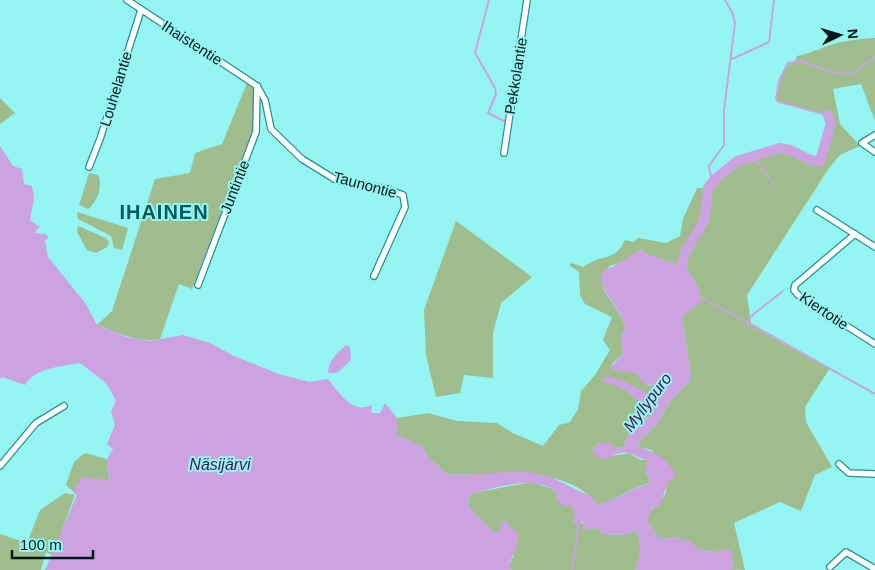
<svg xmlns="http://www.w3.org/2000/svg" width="875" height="570" font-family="Helvetica,sans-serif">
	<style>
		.green { fill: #9fbd8d }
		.water { fill: #cca3e0 }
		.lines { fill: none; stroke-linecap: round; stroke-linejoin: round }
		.stream { stroke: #cca3e0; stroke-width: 2 }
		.river { stroke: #cca3e0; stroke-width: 10 }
		.street-casing { stroke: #299190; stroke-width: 8 }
		.street { stroke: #fff; stroke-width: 5.5 }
		.labels { text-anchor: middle; stroke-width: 4; stroke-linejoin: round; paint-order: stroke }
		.street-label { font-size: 15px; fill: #001a1a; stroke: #95f5f3 }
		.water-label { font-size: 16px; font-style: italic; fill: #46135a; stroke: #95f5f3 }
		.district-label { font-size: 20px; font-weight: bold; letter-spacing: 1px; fill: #015b5b; stroke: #95f5f3 }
	</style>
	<rect width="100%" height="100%" fill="#95f5f3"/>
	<g class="green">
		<path d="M875,38V121L861,84L833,89L840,124L860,146L840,155L829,168L747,295L751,323L830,368L805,407L806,422L832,467L815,475L801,511L780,502L734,523L745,570L730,569L733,562L731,555L698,549L688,540H682L676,537L660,539L647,521C649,510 655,507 662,499C674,485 658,464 652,450L639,447L638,442L657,424L670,401L689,382L691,375L682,319L685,313L697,305L699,290L687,268L646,254L641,249L620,263L609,266C608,272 603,280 603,286C603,294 622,311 625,327L621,337L623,354L611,365L638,374L648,385L657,387L658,393C650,398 641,391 634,386L620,388L626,389C632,399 643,402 652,409L651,414L628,435L624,447L615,448L598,442L592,452L612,456L630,453L640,460H648L646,472L651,483C632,486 617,500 598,505C563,461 496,478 447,474L428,457L423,447L397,435V418L428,413L457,421L497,423L513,433L543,446L559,425L570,422L578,409L581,391L595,375L610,350L603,340L612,317L585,304L580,295L579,272L569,265L572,263L583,267C603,253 615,262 625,240L634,242L638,238L666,243L680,236L683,219L697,188H708C725,164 753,155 780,148C795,148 805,162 820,160L831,123L828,115L779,102L776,99C777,85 781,66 795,61L797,56C808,54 814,51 824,47C837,42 860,38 875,38Z"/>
		<path d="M247,83L254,89L253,130L192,289L179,284L160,339C138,343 118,333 97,325L112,311L155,179L190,173L195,153L222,144Z"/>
		<path d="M0,98L15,113L0,124Z"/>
		<path d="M89,173L98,175C103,186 98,201 88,209L79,205Z"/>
		<path d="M77,212L128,228L122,250L114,248L111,236L78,219Z"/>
		<path d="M456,221L532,277L501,303L493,333V378L464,375L460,393L436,397L426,355L424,310Z"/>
		<path d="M78,226L106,238L109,242L107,247L96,253L87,250L77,232Z"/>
		<path d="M85,453L107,459L109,480L52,555L46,552L41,570H0V534L27,543L40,510L65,493L75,495L60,535L77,495L66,485L74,462Z"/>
		<path d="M532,482L552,489L572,505L575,516L588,529L599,528L601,534L628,535L633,530L637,532C642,545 641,557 635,570H512L509,565L514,556L501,529L495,533L469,508L468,499L473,493Z"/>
	</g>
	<g class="water">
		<path d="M0,146L13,166L22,169L24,184L32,186L34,197L30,220L40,227L34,233L45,234L49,237L45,241L48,257L86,304L97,325L127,337L150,341L183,335L210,343L234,356L279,374L309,382L328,379C339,392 352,415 372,405L371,413H380L385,403L397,418V435L423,447L428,457L447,474L464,475L522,471L548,476L592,497L598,505C617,500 632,487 651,483L645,469L648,460C639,460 636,454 629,453C611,449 609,469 592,452L598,442L605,444L611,443L615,448L624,447L628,435L647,419L652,409L633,397L625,389L604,382V377C619,374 640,392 654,395L658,393L657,387L641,382L638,374L612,370L610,368L623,354L621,337L625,327C620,303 601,298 601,272L620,263L641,249L646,254L687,268L699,290L702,301L686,313L682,319L691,376L689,382L670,401L657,424L638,442L639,447C654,451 670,460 676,476L667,484L660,506L652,508L647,521L660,539L676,537L682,540H688C701,552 711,554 728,549L731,551L733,562L730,569L742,570H635C641,557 642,545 637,532L633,530L628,535L601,534L599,528L582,530L583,522L581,521L577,526L572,520L575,516L572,505L565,507L556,500L557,493C536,473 498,488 473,493L468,499L469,508L495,533L501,529L500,523L506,520L510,528L517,531L518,543L509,565L512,570H45L77,495L73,492L82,477L109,480L107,459L113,449L107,444L115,425L111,411L116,401L106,383L80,363C61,367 36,367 25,385L2,377L0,379Z"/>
		<path d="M346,345L350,347L351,360L337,373H328C328,361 337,353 346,345Z"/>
	</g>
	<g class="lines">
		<g class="stream">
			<path d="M489,0L475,53L495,88L496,94L488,113L504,121"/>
			<path d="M732,59L769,42L774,0"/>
			<path d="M828,115L779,102L776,99L779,81L788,63L802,61L833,73L852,74L875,57"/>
			<path d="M753,156L773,183"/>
			<path d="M712,182L709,166L724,145V110L735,23L732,12L725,0"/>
			<path d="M701,297L875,394"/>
			<path d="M748,324L750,317L783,291"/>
			<path d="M572,570L579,523"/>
		</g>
		<path class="river" d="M682,279V263L685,253L701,226L705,217L708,188L714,180L737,161L780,148C795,148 805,162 820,161L831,123L828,115"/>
		<g class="street-casing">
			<g id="street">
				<path d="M127,0L257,86L265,100L271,129L302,159L336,180L386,189L403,195L405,207L374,276"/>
				<path d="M875,135L862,143L875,152"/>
				<path d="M504,153L527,0"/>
				<path d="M89,167L100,139L141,10"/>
				<path d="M817,210L875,247"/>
				<path d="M855,234L795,285L794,290L798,295L875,344"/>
				<path d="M198,285L256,132L257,86"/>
				<path d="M839,464L849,473L875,474"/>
				<path d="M0,466L36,423L64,406"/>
				<path d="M830,567L846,552L875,569"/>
			</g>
		</g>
		<use href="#street" class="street"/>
	</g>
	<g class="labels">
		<g class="street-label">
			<text transform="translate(192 43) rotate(33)" y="5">Ihaistentie</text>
			<text transform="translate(516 76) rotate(-81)" y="5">Pekkolantie</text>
			<text transform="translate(116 89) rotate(-73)" y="5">Louhelantie</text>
			<text transform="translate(365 185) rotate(15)" y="5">Taunontie</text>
			<text transform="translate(235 187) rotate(-69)" y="5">Juntintie</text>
			<text transform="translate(824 311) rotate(34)" y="5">Kiertotie</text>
		</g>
		<g class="water-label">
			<text transform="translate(647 402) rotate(-53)" y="6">Myllypuro</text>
			<text x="220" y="470">Näsijärvi</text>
		</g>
		<g class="district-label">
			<text x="164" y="219">IHAINEN</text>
		</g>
	</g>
	<g transform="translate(840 35) rotate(85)" stroke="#95f5f3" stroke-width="4" paint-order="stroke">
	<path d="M0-4L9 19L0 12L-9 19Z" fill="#001a1a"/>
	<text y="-8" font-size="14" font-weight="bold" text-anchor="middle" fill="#001a1a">N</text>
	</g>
	<path d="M12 550v8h81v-8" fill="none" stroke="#001a1a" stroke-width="2.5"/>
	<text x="20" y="550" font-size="15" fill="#001a1a" stroke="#95f5f3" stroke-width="4" paint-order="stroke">100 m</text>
</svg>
